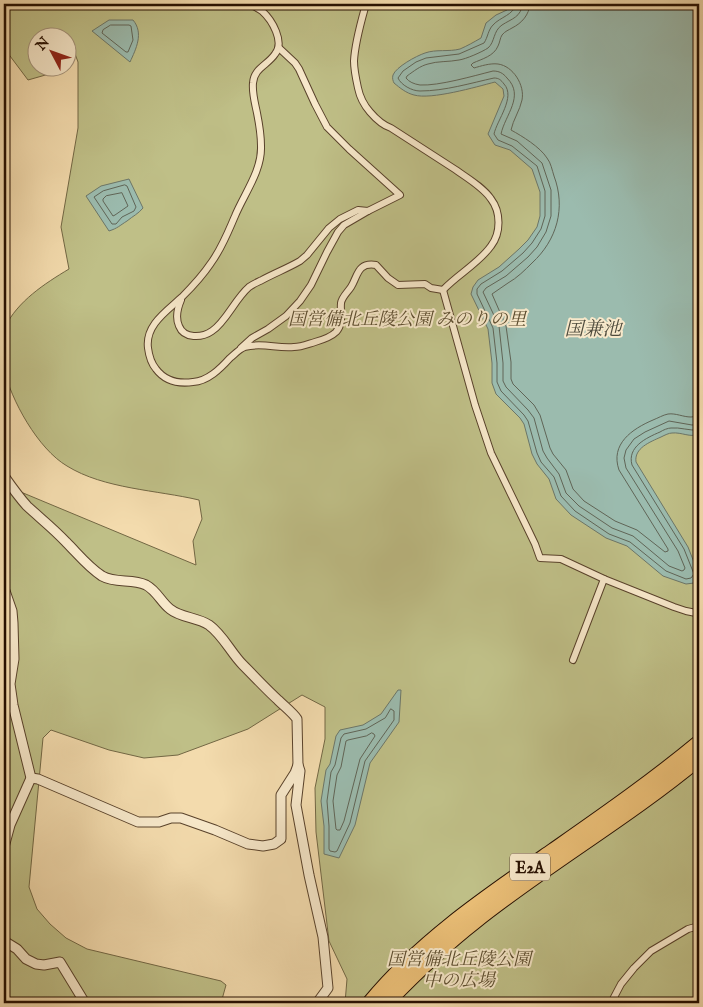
<svg xmlns="http://www.w3.org/2000/svg" width="703" height="1007" font-family="'IM FELL English','Noto Serif JP',serif">
	<style>
		.green { fill: #bfbf87; stroke: #726744 }
		.water { fill: #9bbbae; stroke: #6c7668 }
		.lines { fill: none; stroke-linecap: round; stroke-linejoin: round }
		.shore { stroke: #606557; stroke-width: 1 }
		.pedestrian-casing { stroke: #59422b; stroke-width: 8 }
		.minor-casing { stroke: #59422b; stroke-width: 11 }
		.motorway-casing { stroke: #260f00; stroke-width: 17 }
		.pedestrian { stroke: #f7e8ca; stroke-width: 6 }
		.minor { stroke: #f7e8ca; stroke-width: 9 }
		.motorway { stroke: #eabe76; stroke-width: 15 }
		.labels { text-anchor: middle; stroke-width: 4; stroke-linejoin: round; paint-order: stroke }
		.shield { fill: #f7e8ca; stroke: #65503d; stroke-width: 1 }
		.shield-label { font-size: 16px; font-weight: bold; fill: #260f00 }
		.park-label { font-size: 18px; font-style: italic; fill: #5c4d2f; stroke: #f7e8ca }
		.water-label { font-size: 19px; font-style: italic; fill: #4f4b3d; stroke: #f7e8ca }
	</style>
	<rect width="100%" height="100%" fill="#f3dbad"/>
	<filter id="stains"><feTurbulence type="fractalNoise" baseFrequency=".004" numOctaves="4"/><feColorMatrix values="0 0 0 0 .2 0 0 0 0 .09 0 0 0 0 .02 0 0 0 .5 -.17"/></filter>
	<radialGradient id="worn" r=".72"><stop offset=".6" stop-color="#630" stop-opacity="0"/><stop offset="1" stop-color="#630" stop-opacity=".3"/></radialGradient>
	<path class="green" d="M4,4H699V1003H345L347,979L329,941L316,832L315,788L325,739V707L302,695L248,729L178,755L144,758L109,750L51,730L43,738L29,887L37,909L50,924L66,938L87,949L221,981L226,985L221,1003H4V485L196,565L193,541L202,519L199,500C157,490 104,489 67,466C38,449 11,400 4,369C3,362 4,353 4,346C4,340 2,332 5,327C18,301 44,284 69,269L61,227L78,128V62L71,43L68,49V38H38V68H58L56,72L28,80L4,48Z"/>
	<g class="water">
		<path d="M513,4H699V434C690,438 682,432 672,433C669,433 665,435 661,437C650,442 634,448 636,462L688,547L699,575L694,583L686,584L663,576L627,546L606,538L571,515L556,499L549,479L537,464L532,454L524,424L520,418L496,394L492,383V363L488,329L471,294L473,287L478,280L499,267L519,249L528,240L537,227L540,216V192L532,169L510,150L495,145L493,142L488,134L504,96L503,89L495,82C476,87 431,100 414,95C406,93 400,88 394,83C393,81 392,78 393,75C396,67 416,56 425,53C436,49 449,52 460,49C467,46 474,42 481,38L486,23L496,15L507,10Z"/>
		<path d="M109,20H133C144,33 136,49 130,62L92,31Z"/>
		<path d="M129,179L143,208C138,214 133,216 127,221C119,226 118,228 109,231L86,196L101,186Z"/>
		<path d="M398,690H401L399,722L370,763L355,825L339,858L324,854V826L321,801L326,770L330,764L336,736L340,730L363,725L381,714Z"/>
	</g>
	<g class="lines">
		<g class="shore">
			<path d="M516,4C514,15 500,17 493,25C488,30 488,37 484,43L459,54L426,58L416,62L403,71L398,78C401,85 412,91 420,91C445,91 471,83 494,78C499,78 501,80 504,84C516,97 497,120 494,134L498,140L512,146L537,166L545,191V216L541,229L532,243L523,253L502,271L481,284L477,289V294L493,328L497,363V382L501,391L524,415L528,421L537,453L541,462L554,477L561,496L575,511L609,534L630,542L666,571L686,579L691,578L694,574L684,549L632,465C627,447 646,438 660,432C663,430 668,428 671,428C680,427 689,431 699,430"/>
			<path d="M522,4C522,17 511,19 502,25C493,31 495,42 488,48C482,52 466,59 459,60C449,62 437,61 428,64C420,66 414,71 407,76L406,78C409,82 414,84 420,85C439,86 473,76 493,71C499,71 503,73 507,78C525,96 505,115 501,134L517,141L542,163L551,190V216L546,232L537,247L528,257L506,276L486,288L483,292L499,326L503,363V381L506,387L528,410L534,418L543,451L547,458L559,474L566,493L579,506L612,528L633,536L669,566L682,571L684,570L685,568L678,551L626,468L624,458L626,450L634,439L645,432L669,421L692,425L699,424"/>
			<path d="M530,4C529,15 522,23 512,28C509,30 505,31 502,35C500,38 500,42 498,46C494,56 482,59 473,63L471,65L474,68C481,66 490,63 498,64C513,66 525,85 522,100C520,110 513,120 511,130C522,136 540,147 547,158C551,163 552,170 554,176C566,208 557,240 532,263C525,270 517,278 508,283C503,287 497,290 492,294L506,326L511,362V379L513,384L534,405L540,415L550,448L553,454L566,470L573,489L584,501L615,521L637,530L665,552L668,551V549L619,470C610,444 632,429 653,420C658,418 663,415 668,414C676,413 683,417 691,417C694,417 697,416 699,416"/>
			<path d="M111,25H129L131,26L133,40L128,52H126L102,33L103,30Z"/>
			<path d="M125,185L127,186L136,207L134,211L122,217L116,224H112L94,197L103,191Z"/>
			<path d="M122,193L128,206L115,215L113,216L103,201V199L106,196Z"/>
			<path d="M391,709L394,711V720L365,761L350,823L337,851L335,852L330,851L329,849V826L327,801L331,772L335,765L341,738L344,734L366,729L385,718Z"/>
			<path d="M372,733L374,734L375,736L360,759L344,821L340,830H337L336,829L333,801L337,775L341,767L346,741L348,740L366,736Z"/>
		</g>
		<g class="pedestrian-casing">
			<g id="pedestrian">
				<path d="M249,4C253,6 258,8 262,11C272,20 285,42 275,54C268,65 254,68 253,83C252,93 255,103 257,113C259,123 261,135 261,146C262,171 244,194 235,216C228,232 222,248 211,263C203,275 192,287 182,297C167,311 145,325 148,348C149,356 151,363 156,369C165,381 179,384 193,382C208,381 220,369 230,358C235,354 239,349 245,347C261,342 278,349 294,347C301,347 308,344 315,342C322,340 331,337 336,332C344,323 340,314 341,303C342,297 347,293 351,287C358,276 357,262 376,265L388,278L398,285L425,284L431,288L443,290"/>
				<path d="M366,4C361,22 355,42 354,61C354,70 356,79 358,88C360,98 363,104 370,112C376,119 382,125 391,128C413,142 434,156 456,170C467,178 483,187 491,199C501,212 501,233 491,246C478,264 458,274 443,290"/>
				<path d="M443,290L475,405L491,453L535,544L540,558L561,559L604,579L674,607L686,611L696,613L699,612"/>
				<path d="M181,300C178,307 175,317 179,326C184,339 202,338 212,331C226,322 235,299 249,287C253,284 258,282 262,280C275,273 288,268 300,261L307,255L329,228L340,219L358,210L368,211L400,195L349,149L327,127L315,104L299,69L295,63L279,48"/>
				<path d="M241,348L252,338L268,329L286,316L300,301L311,285L327,252L338,232L344,225L368,211"/>
				<path d="M573,660L604,579"/>
				<path d="M611,1003L621,984L634,968L651,951L688,929L699,926"/>
			</g>
		</g>
		<g class="minor-casing">
			<g id="minor">
				<path d="M4,476C11,486 18,496 27,506C40,518 54,529 66,542C78,554 88,567 102,576C116,584 132,578 146,585C157,591 161,602 170,609C181,618 197,617 209,625C223,635 231,653 243,665C255,677 266,689 278,700C285,707 292,712 297,719L298,765"/>
				<path d="M4,588L12,611L13,623L14,659L10,684L13,705L31,778L10,825L4,847"/>
				<path d="M31,778L38,779L138,822H159L171,818H181L215,830L248,844L263,846L274,844L281,839V795L295,773L298,765L300,771L296,805L309,875L323,937L328,988L317,1003"/>
				<path d="M4,941L17,949L26,959L36,964L44,965L60,962L85,1003"/>
			</g>
		</g>
		<g class="motorway-casing">
			<g id="motorway">
				<path d="M370,1003C421,941 488,896 553,851C603,816 652,782 699,743"/>
				<path d="M386,1003C414,974 443,946 475,921C548,863 628,817 699,758"/>
			</g>
		</g>
		<use href="#pedestrian" class="pedestrian"/>
		<use href="#minor" class="minor"/>
		<use href="#motorway" class="motorway"/>
	</g>
	<g class="labels">
		<rect class="shield" x="510" y="853.5" width="40" height="27" rx="4"/>
		<g class="shield-label">
			<text x="530" y="873">E2A</text>
		</g>
		<g class="park-label">
			<text x="407" y="325">国営備北丘陵公園 みのりの里</text>
			<text x="459" y="965">国営備北丘陵公園<tspan x="459" dy="21">中の広場</tspan></text>
		</g>
		<g class="water-label">
			<text x="593" y="335">国兼池</text>
		</g>
	</g>
	<rect width="703" height="1007" fill="none" stroke="#f3dbad" stroke-width="20"/>
	<rect x="5" y="5" width="693" height="997" fill="none" stroke="#260f00" stroke-width="2.5"/>
	<rect x="10" y="10" width="683" height="987" fill="none" stroke="#260f00"/>
	<g transform="translate(52 52) rotate(311)"><circle r="24" fill="#f7e8ca" stroke="#a39179"/>
	<path d="M0-4L9 19L0 12L-9 19Z" fill="#8f2418"/>
	<text y="-8" font-size="14" font-weight="bold" text-anchor="middle" fill="#260f00">N</text>
	</g>
	<rect width="100%" height="100%" filter="url(#stains)"/>
	<rect width="100%" height="100%" fill="url(#worn)"/>
</svg>
